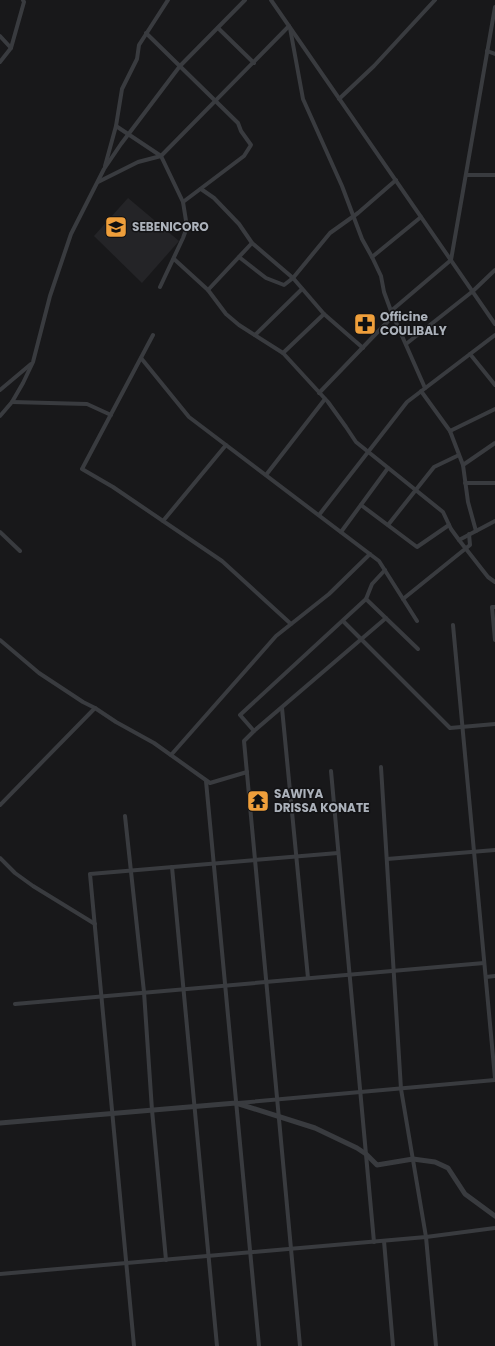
<svg xmlns="http://www.w3.org/2000/svg" width="495" height="1346" font-family="Poppins,sans-serif">
	<style>
		.built { fill: #242427 }
		.lines { fill: none; stroke-linecap: round; stroke-linejoin: round }
		.minor { stroke: #393b3f; stroke-width: 4 }
		.tertiary { stroke: #393b3f; stroke-width: 5 }
		.labels { text-anchor: middle; stroke-width: 3; stroke-linejoin: round; paint-order: stroke }
		.poi-label { font-size: 12px; font-weight: bold; fill: #abb1ba; stroke: #131315; text-anchor: start }
	</style>
	<rect width="100%" height="100%" fill="#18181a"/>
	<path class="built" d="M128,198L179,241L142,283L94,236Z"/>
	<g class="lines">
		<g class="minor">
			<path d="M271,0L495,324"/>
			<path d="M218,28L254,63"/>
			<path d="M290,28L303,99L342,186L362,239L372,257L381,276L384,292L391,311L425,388"/>
			<path d="M146,33L238,123L241,131L251,145L244,156L183,202"/>
			<path d="M0,36L11,48"/>
			<path d="M487,51L495,54"/>
			<path d="M0,62L11,48L24,2L23,0"/>
			<path d="M339,99L374,66L435,0"/>
			<path d="M116,126L161,156L183,202L187,227L183,238L160,287"/>
			<path d="M105,166L116,126L122,89L137,59L139,45L168,0"/>
			<path d="M466,175H495"/>
			<path d="M98,182L138,162L161,156L289,26"/>
			<path d="M201,189L214,198L239,224L252,243L293,278L324,314L363,348"/>
			<path d="M239,257L266,278L284,285L293,278L330,233L358,213L396,180"/>
			<path d="M372,257L421,217"/>
			<path d="M174,259L208,290L226,314L239,325L283,353L328,402L346,427L356,442L443,512L451,529L459,540L488,577L495,582"/>
			<path d="M208,290L252,243"/>
			<path d="M391,311L451,260L495,7"/>
			<path d="M153,335L82,469L113,487L222,561L291,624"/>
			<path d="M255,335L302,289"/>
			<path d="M406,344L473,291L495,270"/>
			<path d="M283,353L324,314"/>
			<path d="M470,354L495,385"/>
			<path d="M141,358L189,417L379,561L417,621"/>
			<path d="M0,390L31,364"/>
			<path d="M421,391L450,431L463,465L468,502L476,531"/>
			<path d="M319,393L393,316"/>
			<path d="M12,402L87,404L111,415"/>
			<path d="M0,416L12,402L23,383L33,362L50,296L71,234L104,169L121,144L180,66L245,0"/>
			<path d="M450,431L495,409"/>
			<path d="M463,465L495,443"/>
			<path d="M266,475L325,399"/>
			<path d="M465,483H495"/>
			<path d="M361,505L417,547L449,525"/>
			<path d="M319,515L407,402L495,335"/>
			<path d="M163,521L226,445"/>
			<path d="M388,525L434,467L459,455"/>
			<path d="M0,532L20,551"/>
			<path d="M341,532L388,468"/>
			<path d="M459,540L495,521"/>
			<path d="M366,599L418,649"/>
			<path d="M403,599L470,545L469,534"/>
			<path d="M495,607H492L495,640"/>
			<path d="M343,621L450,728L495,724"/>
			<path d="M453,625L495,1078"/>
			<path d="M0,640L39,673L83,702L95,708L116,722L154,743L210,783L247,772"/>
			<path d="M282,708L308,978"/>
			<path d="M254,731L240,715L366,599L372,584L385,570"/>
			<path d="M171,755L276,636L329,594L370,554"/>
			<path d="M381,767L401,1089L426,1237L436,1346"/>
			<path d="M331,771L374,1242"/>
			<path d="M206,781L259,1346"/>
			<path d="M0,805L95,708"/>
			<path d="M125,816L144,992L152,1110L166,1260"/>
			<path d="M0,858L15,873L33,886L95,924"/>
			<path d="M387,859L495,850"/>
			<path d="M172,867L217,1346"/>
			<path d="M486,977L495,976"/>
			<path d="M15,1004L484,963"/>
			<path d="M238,1103L495,1080"/>
			<path d="M384,1241L393,1346"/>
			<path d="M0,1274L426,1237L495,1228"/>
			<path d="M134,1346L90,874L338,853"/>
			<path d="M300,1346L244,741L254,731L386,618"/>
		</g>
		<path class="tertiary" d="M0,1123L236,1103L315,1128L357,1148L366,1154L377,1165L413,1159L435,1162L448,1168L465,1194L495,1216"/>
	</g>
	<defs>
		<g id="school-square" transform="scale(1.15)"><rect x="-9" y="-9" width="18" height="18" rx="4" fill="#ef9f3b" stroke="#131315"/><path d="M0-5L7-2L0 1L-7-2ZM-4 1L0 2.5L4 1V4Q0 6-4 4Z" fill="#111"/></g>
		<g id="pharmacy-square" transform="scale(1.15)"><rect x="-9" y="-9" width="18" height="18" rx="4" fill="#ef9f3b" stroke="#131315"/><path d="M-2-6h4v4h4v4h-4v4h-4v-4h-4v-4h4Z" fill="#111"/></g>
		<g id="temple-square" transform="scale(1.15)"><rect x="-9" y="-9" width="18" height="18" rx="4" fill="#ef9f3b" stroke="#131315"/><path d="M0-6L5-2H3V0L6.5 2.5H4V6H1.5V3h-3V6H-4V2.5H-6.5L-3 0V-2H-5Z" fill="#111"/></g>
	</defs>
	<g fill-rule="evenodd">
		<use href="#school-square" x="116" y="227"/>
		<use href="#pharmacy-square" x="365" y="324"/>
		<use href="#temple-square" x="258" y="801"/>
	</g>
	<g class="labels">
		<g class="poi-label">
			<text x="132" y="231">SEBENICORO</text>
			<text x="380" y="321">Officine<tspan x="380" dy="14">COULIBALY</tspan></text>
			<text x="274" y="798">SAWIYA<tspan x="274" dy="14">DRISSA KONATE</tspan></text>
		</g>
	</g>
</svg>
